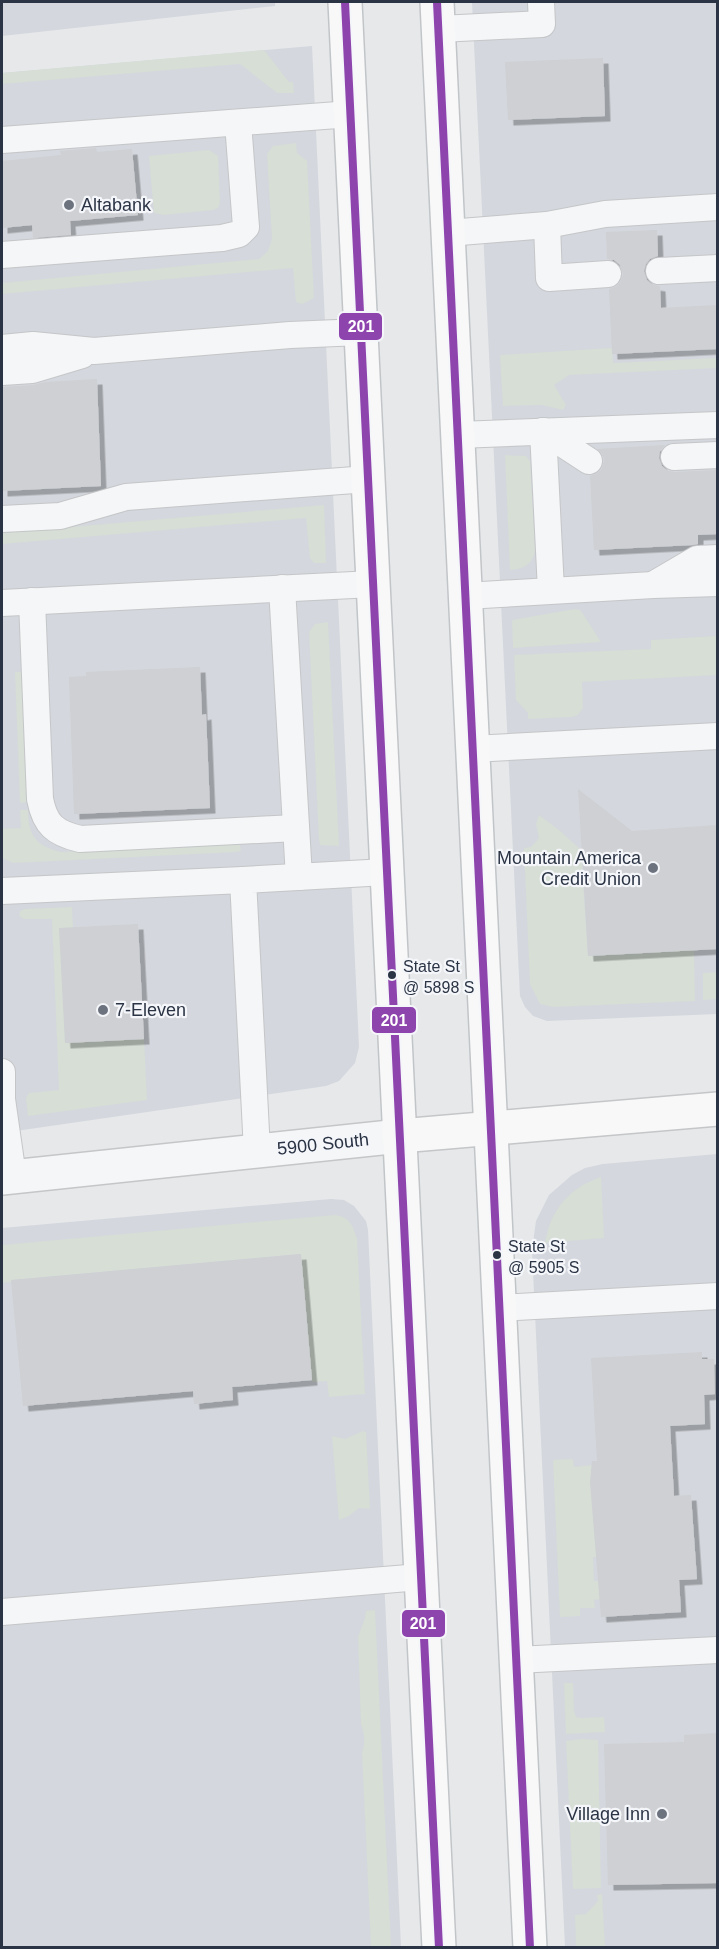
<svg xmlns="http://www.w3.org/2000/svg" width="719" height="1949" font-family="Arial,sans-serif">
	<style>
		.built { fill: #d4d7dd }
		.green { fill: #d6ded6 }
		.building { fill: #ced0d3; filter: url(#shadow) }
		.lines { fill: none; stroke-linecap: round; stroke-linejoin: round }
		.service-casing { stroke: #c4c6c8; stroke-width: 28 }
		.tertiary-casing { stroke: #c4c6c8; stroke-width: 36 }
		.secondary-casing { stroke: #c4c6c8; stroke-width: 36 }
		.primary-casing { stroke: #c2c5c8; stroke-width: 36 }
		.service { stroke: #f5f6f7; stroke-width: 26 }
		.tertiary { stroke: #f5f6f7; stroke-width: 33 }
		.secondary { stroke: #f8f8f8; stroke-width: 33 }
		.primary { stroke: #f8f8f8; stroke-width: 33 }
		.bus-1-casing { stroke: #f4f6f9; stroke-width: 12 }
		.bus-1 { stroke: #8e44ad; stroke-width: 8 }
		.poi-dot { fill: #6c737f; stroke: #f4f6f9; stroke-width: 2 }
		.bus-dot { fill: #2b3445; stroke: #f4f6f9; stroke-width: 2 }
		.labels { text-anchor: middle; stroke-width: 4.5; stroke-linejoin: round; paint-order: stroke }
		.bus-label { font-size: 16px; fill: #2b3445; stroke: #f4f6f9; text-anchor: start }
		.poi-label { font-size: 18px; fill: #2b3445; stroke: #f4f6f9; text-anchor: start }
		.street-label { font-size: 18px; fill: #2b3445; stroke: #f4f6f9 }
		.line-badge { stroke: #f4f6f9; stroke-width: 2 }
		.badge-label { font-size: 16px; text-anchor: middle; font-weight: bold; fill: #fff }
	</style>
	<defs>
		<filter id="shadow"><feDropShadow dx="5.5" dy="5.5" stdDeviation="0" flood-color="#0004"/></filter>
	</defs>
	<rect width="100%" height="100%" fill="#e6e8ea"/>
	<g class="built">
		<path d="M2,2H275V6L2,36Z"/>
		<path d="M472,2H717V1014L547,1021L533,1016L525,1007L520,996Z"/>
		<path d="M312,46L359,1047L355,1063L339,1081L326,1086L2,1133V73Z"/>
		<path d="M717,1154V1947H565L532,1250L536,1221L549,1195L572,1175L585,1168L603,1164Z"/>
		<path d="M331,1199L344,1200L354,1206L366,1221L368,1230L401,1947L2,1948V1228Z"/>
	</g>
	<g class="green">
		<path d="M264,50L289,82H293L294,93H277L240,64L2,84V73Z"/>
		<path d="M296,143L297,153L307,161L314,298L302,304L296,302L293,268L2,294V283L259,259L268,251L272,239L267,154L273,146Z"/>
		<path d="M209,150L218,156L220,203L218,208L213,210L164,215L154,213L149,156Z"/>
		<path d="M612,348L613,363L717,358V368L569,375L554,385L566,405L563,410L542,405L503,406L500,355Z"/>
		<path d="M505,455L526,456L530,461L535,550C533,565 523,569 510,570Z"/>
		<path d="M324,505L326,563H314L310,558L306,518L2,544V533Z"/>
		<path d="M575,609L580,610L583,614L601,642L513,648L512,620Z"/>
		<path d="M328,622L339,846L320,845L319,840L309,632L315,624Z"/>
		<path d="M717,636V675L582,682L583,708L578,715L572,717L528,719V713L516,700L514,655L651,649V640Z"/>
		<path d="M15,672H24L29,802L20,803Z"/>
		<path d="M20,810H28C28,835 36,846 61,852L234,844L240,845L241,851L236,852L13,863L2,858V829L21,828Z"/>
		<path d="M539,815L559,830L589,857L583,881L588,956L694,950L695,1001L553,1007L540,1004L530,984L524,848L531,847L539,838L536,824Z"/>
		<path d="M72,907L73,928L65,1043L144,1039L147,1100L28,1116L26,1098L29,1093L59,1090L52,919H24L19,916L20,911L25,909Z"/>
		<path d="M717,972V999L703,1000V973Z"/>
		<path d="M601,1177L604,1238L545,1243C550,1210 569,1188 601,1177Z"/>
		<path d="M335,1215C350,1217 353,1226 357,1239L365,1394L329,1397L327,1381L312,1382L300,1254L12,1280L11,1282L2,1283V1245Z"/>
		<path d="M363,1431L366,1432L370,1509L359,1508L349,1516L339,1520L332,1436L345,1439Z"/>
		<path d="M573,1459L574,1467L592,1465L598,1557H593L594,1581H599L600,1599L594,1600L595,1608H580V1616L560,1617L553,1460Z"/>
		<path d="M375,1610L391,1947V1948L371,1947L362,1752C366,1746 364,1730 361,1724L358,1637L365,1618L366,1611Z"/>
		<path d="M564,1683H573L574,1711L576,1717L581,1718L604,1717L605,1732L566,1734Z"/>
		<path d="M582,1739L598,1740L601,1888L573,1889L566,1741Z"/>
		<path d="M602,1894L605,1947H576L575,1915L586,1914L598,1901L597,1895Z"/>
	</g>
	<g class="building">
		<path d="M603,58L605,116L508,120L505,62Z"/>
		<path d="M96,148L97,152L132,149L138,215L70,221L71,235L33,238L32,225L2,228V161L61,155L60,151Z"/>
		<path d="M657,230L658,256L650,259L646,264L644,271L647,280L653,285L660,286L661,308L717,305V349L612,354L609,289L617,286L621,281L623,274L620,265L614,260L607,259L606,232Z"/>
		<path d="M97,379L101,486L2,491V387L33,385L46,382Z"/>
		<path d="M665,445L660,451L659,458L662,466L668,471L675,472L717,470V534L698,535V544L693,545L594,550L590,476L596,474L601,470L604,461L603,455L597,449Z"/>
		<path d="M200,667L202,715L206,714L210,808L74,814L69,677L86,676V672Z"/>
		<path d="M578,789L632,831L717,825V949L588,956Z"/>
		<path d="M138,924L144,1039L65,1043L59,928Z"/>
		<path d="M301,1254L312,1380L232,1387L233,1400L194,1404L193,1391L23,1406L11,1280Z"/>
		<path d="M702,1352V1359H714L715,1394L704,1395L705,1424L670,1426L674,1496L691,1495L697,1579L679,1580L681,1612L601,1617L590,1482L592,1461H597L591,1358Z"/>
		<path d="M717,1733V1883L608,1885L604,1744L684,1742V1735Z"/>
	</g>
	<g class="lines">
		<g class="service-casing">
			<g id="service">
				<path d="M439,29L542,24L541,2"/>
				<path d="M2,140L351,114"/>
				<path d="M547,225L549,278L608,274"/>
				<path d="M448,233L547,225L605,214L718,207"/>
				<path d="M2,255L222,238L239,234L246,227L238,123"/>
				<path d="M659,271L718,268"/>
				<path d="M2,348L33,345L94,351L290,335L361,332"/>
				<path d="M2,372L32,370L82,355"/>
				<path d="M543,431L551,590"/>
				<path d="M543,431L589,461"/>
				<path d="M458,435L718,425"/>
				<path d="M674,457L718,455"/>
				<path d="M2,519L60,516L126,497L368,479"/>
				<path d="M656,583L697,559L718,558"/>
				<path d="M282,588L299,877"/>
				<path d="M465,596L653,585L718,583"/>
				<path d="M32,601L40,799C45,825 55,833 80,839L296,828"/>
				<path d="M2,603L373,584"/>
				<path d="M472,749L718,736"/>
				<path d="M2,891L243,880"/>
				<path d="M2,1072V1099L13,1176"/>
				<path d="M257,1151L243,880L386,872"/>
				<path d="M499,1308L718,1296"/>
				<path d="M2,1612L420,1577"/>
				<path d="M516,1660L718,1650"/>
			</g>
		</g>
		<g class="tertiary-casing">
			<path id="tertiary" d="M2,1178L400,1136"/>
		</g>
		<g class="secondary-casing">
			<path id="secondary" d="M400,1136L718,1109"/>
		</g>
		<g class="primary-casing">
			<g id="primary">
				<path d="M345,2L439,1948"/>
				<path d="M437,2L530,1948"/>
			</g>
		</g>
		<use href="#service" class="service"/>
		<use href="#tertiary" class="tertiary"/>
		<use href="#secondary" class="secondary"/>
		<use href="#primary" class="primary"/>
		<g class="bus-1-casing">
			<g id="bus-1">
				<path d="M345,2L439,1948"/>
				<path d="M437,2L530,1948"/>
			</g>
		</g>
		<use href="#bus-1" class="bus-1"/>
	</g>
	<g class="poi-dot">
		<circle cx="69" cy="205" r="6"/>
		<circle cx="653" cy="868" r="6"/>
		<circle cx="103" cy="1010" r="6"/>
		<circle cx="662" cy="1814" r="6"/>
	</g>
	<g class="bus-dot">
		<circle cx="392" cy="975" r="5"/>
		<circle cx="497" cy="1255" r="5"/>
	</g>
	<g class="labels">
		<g class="bus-label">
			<text x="403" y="972">State St<tspan x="403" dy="21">@ 5898 S</tspan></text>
			<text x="508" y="1252">State St<tspan x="508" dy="21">@ 5905 S</tspan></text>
		</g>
		<g class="poi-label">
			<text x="81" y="211">Altabank</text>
			<text x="641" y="864" text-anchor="end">Mountain America<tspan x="641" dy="21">Credit Union</tspan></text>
			<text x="115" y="1016">7-Eleven</text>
			<text x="650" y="1820" text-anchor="end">Village Inn</text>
		</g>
		<g class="street-label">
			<text transform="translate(323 1144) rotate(-6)" y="6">5900 South</text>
		</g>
	</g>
	<g class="line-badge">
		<rect x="338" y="312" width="45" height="29" rx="6" fill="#8e44ad"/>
		<rect x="371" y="1006" width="46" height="28" rx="6" fill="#8e44ad"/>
		<rect x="401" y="1609" width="45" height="29" rx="6" fill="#8e44ad"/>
	</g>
	<g class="badge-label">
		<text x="361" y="332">201</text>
		<text x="394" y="1026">201</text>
		<text x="423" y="1629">201</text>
	</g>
	<rect width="719" height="1949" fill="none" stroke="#2b3445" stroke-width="6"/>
</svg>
